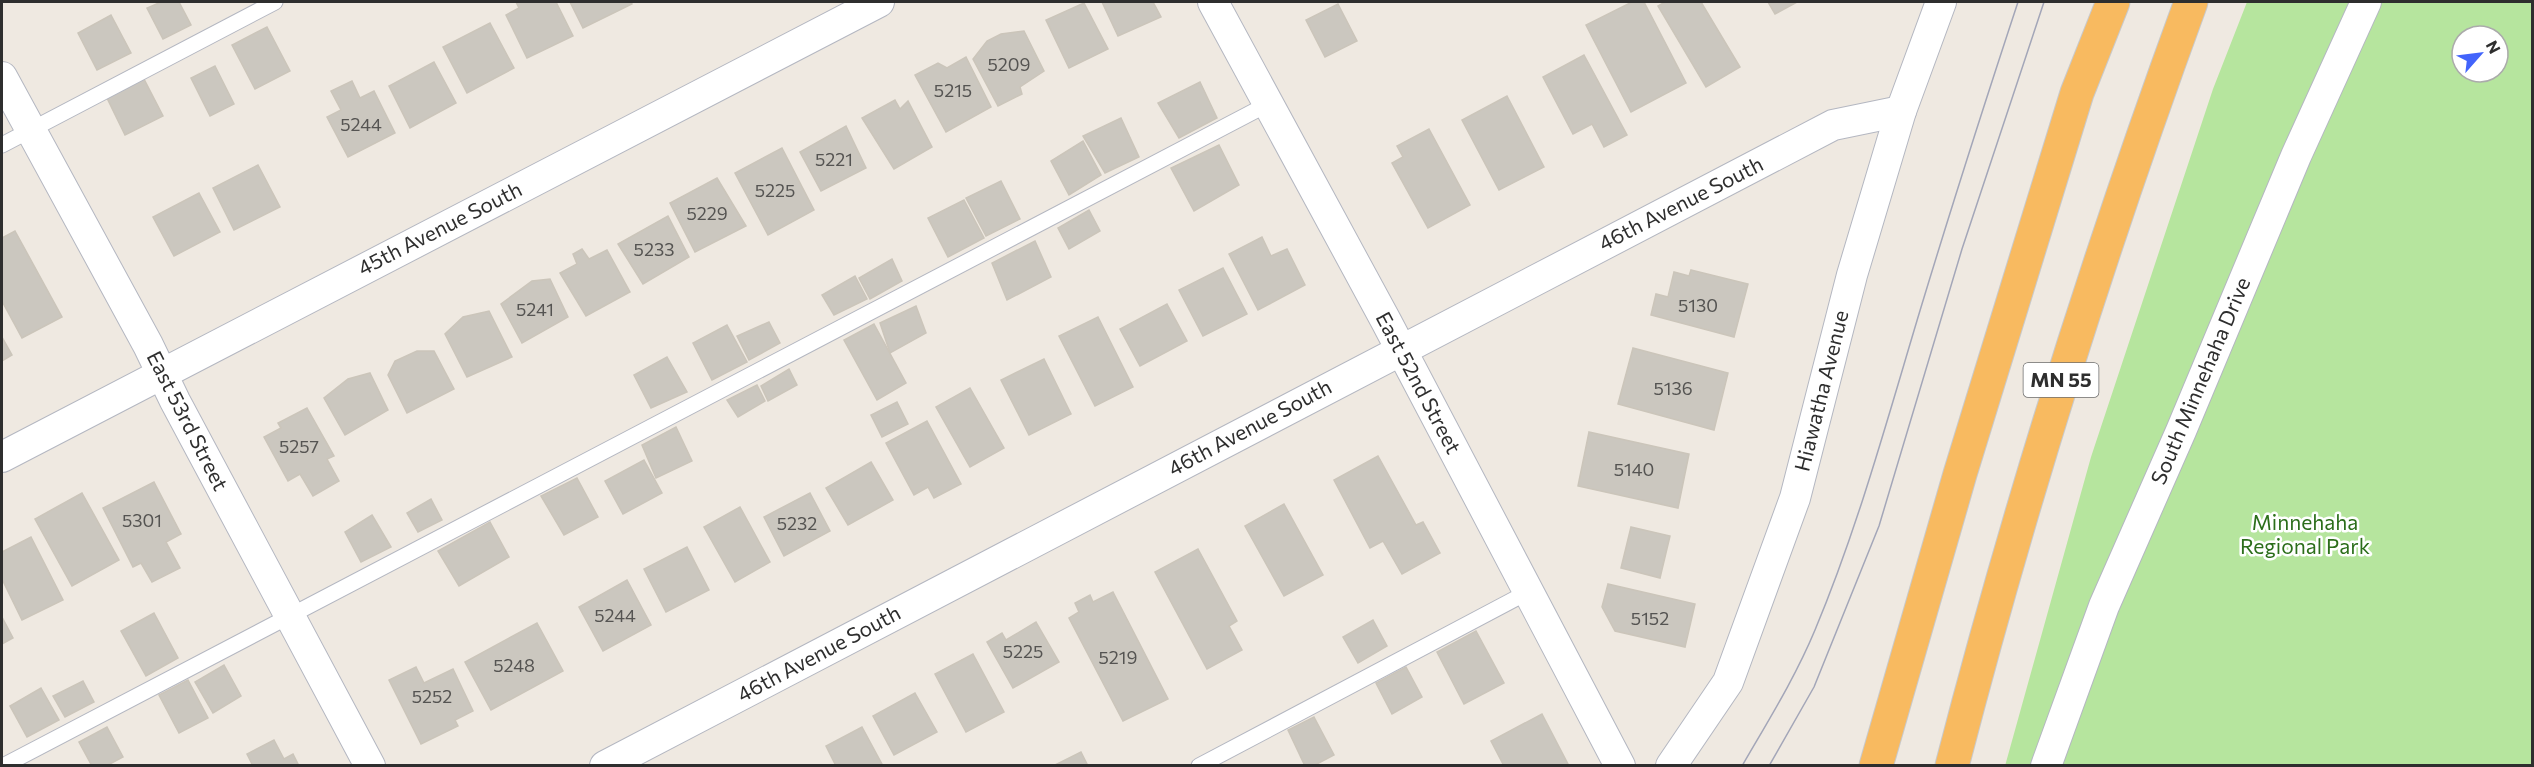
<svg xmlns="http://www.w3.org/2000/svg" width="2534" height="767" font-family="Commissioner,sans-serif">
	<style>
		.green { fill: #b6e59e; fill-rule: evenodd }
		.building { fill: #cbc7bf; stroke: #cbc5ba; stroke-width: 1.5 }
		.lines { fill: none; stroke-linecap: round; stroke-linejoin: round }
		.service-casing { stroke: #b4b7c1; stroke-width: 17 }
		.minor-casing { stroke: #b4b7c1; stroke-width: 32 }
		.trunk-casing { stroke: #c9c9c9; stroke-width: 35 }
		.service { stroke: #fff; stroke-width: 15 }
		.minor { stroke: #fff; stroke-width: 30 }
		.trunk { stroke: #f8ba60; stroke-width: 33 }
		.tram { stroke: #a3a6b8; stroke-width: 1.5 }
		.labels { text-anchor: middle; stroke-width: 5; stroke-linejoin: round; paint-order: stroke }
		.number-label { font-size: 18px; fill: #555452 }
		.shield { fill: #fff; stroke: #6d6d6d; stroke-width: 1.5 }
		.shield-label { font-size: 20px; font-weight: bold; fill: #2e2e2e }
		.street-label { font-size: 21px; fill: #2e2e2e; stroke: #fff }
		.park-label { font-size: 21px; fill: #2c6e1b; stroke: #fff }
	</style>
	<rect width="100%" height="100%" fill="#efe9e1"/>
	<path class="green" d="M2247,2H2532V765L2005,766L2091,457L2213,89ZM2462,36H2498V72H2462Z"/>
	<g class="building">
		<path d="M161,2H179L191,25L163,39L147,8Z"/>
		<path d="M516,2H556L573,36L527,58L506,15L519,8Z"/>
		<path d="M570,2H631L632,4L583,28Z"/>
		<path d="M1102,2H1153L1161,17L1118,36Z"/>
		<path d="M1632,2H1644L1686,83L1631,112L1586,25Z"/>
		<path d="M1665,2H1701L1740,67L1706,87L1658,6Z"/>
		<path d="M1768,2H1797L1775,14Z"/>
		<path d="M1084,3L1108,49L1069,68L1046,20Z"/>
		<path d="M1338,4L1357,41L1325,57L1306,20Z"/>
		<path d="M111,15L131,53L97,70L78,33Z"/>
		<path d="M490,23L514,68L467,93L443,47Z"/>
		<path d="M267,27L290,71L255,89L232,45Z"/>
		<path d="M1024,31L1044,71L1020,87L1022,94L998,106L973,59L987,41L1001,34Z"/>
		<path d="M1584,55L1627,135L1604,147L1592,124L1573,134L1543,77Z"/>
		<path d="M966,57L991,107L946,132L915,75L938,63L947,68Z"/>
		<path d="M434,62L456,103L410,128L389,86Z"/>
		<path d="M215,66L234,104L210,116L191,78Z"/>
		<path d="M144,79L163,116L125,135L107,98Z"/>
		<path d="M352,81L360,98L374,91L395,133L348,157L327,117L341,110L331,91Z"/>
		<path d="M1200,82L1217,118L1179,138L1158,103Z"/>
		<path d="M1507,96L1544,167L1499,190L1462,120Z"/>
		<path d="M895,100L900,109L908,101L932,147L894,169L862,118Z"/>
		<path d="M1121,118L1139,157L1105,173L1083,136Z"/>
		<path d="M846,126L866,168L821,191L800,152Z"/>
		<path d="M1429,129L1470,205L1428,228L1392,163L1403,157L1397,146Z"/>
		<path d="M1083,141L1101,175L1069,195L1051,161Z"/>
		<path d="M1219,145L1239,185L1194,211L1171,168Z"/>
		<path d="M782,148L814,210L768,235L735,173Z"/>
		<path d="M258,165L280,207L234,230L213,188Z"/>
		<path d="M717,178L746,226L695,252L670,203Z"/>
		<path d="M1001,181L1020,219L986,236L966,198Z"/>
		<path d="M199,193L220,232L174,256L153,217Z"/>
		<path d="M964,200L984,238L948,257L928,218Z"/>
		<path d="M1089,210L1100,231L1069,249L1058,228Z"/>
		<path d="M668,216L689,257L643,284L618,244Z"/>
		<path d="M15,231L62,317L22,338L2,301V238Z"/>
		<path d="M1262,237L1271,256L1287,249L1305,285L1258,310L1229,254Z"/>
		<path d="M1035,241L1051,277L1007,300L992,263Z"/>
		<path d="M582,249L589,259L607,250L630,292L586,316L560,273L577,264L573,254Z"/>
		<path d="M892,259L902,281L870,299L859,278Z"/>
		<path d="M1223,268L1247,314L1203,336L1179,290Z"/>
		<path d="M1691,270L1748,284L1734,337L1651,315L1656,294L1668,297L1674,272L1689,276Z"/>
		<path d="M855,276L867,299L834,315L822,295Z"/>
		<path d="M550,279L568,317L522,343L501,304L532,281Z"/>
		<path d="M1167,304L1187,341L1140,366L1120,329Z"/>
		<path d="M916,306L926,333L890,353L880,323Z"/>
		<path d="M489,311L512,357L467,377L445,334L463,317Z"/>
		<path d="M1098,317L1133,387L1095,406L1059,336Z"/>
		<path d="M769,322L780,343L749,360L737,336Z"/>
		<path d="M874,324L906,383L877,400L844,340Z"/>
		<path d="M727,325L747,362L712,380L693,343Z"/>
		<path d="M2,337L12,355L2,361Z"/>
		<path d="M1633,348L1728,373L1714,430L1618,404Z"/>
		<path d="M417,351H434L454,389L407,413L388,375L395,361Z"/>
		<path d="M667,357L687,392L651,408L634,375Z"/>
		<path d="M1044,359L1071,414L1029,435L1001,380Z"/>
		<path d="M789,369L797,385L768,401L761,386Z"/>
		<path d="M370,373L388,410L345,435L324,398L348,379Z"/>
		<path d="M757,385L765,401L738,417L727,400Z"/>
		<path d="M970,388L1004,448L970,467L936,407Z"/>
		<path d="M897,402L908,424L882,437L871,415Z"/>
		<path d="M307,408L334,456L327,459L339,481L313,496L300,474L288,481L264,437L281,428L278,423Z"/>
		<path d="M927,421L961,484L934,498L928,487L914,495L886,443Z"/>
		<path d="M676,427L692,461L656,478L642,445Z"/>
		<path d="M1589,432L1689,454L1678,508L1578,486Z"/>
		<path d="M1378,456L1416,525L1423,522L1440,553L1402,574L1383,541L1370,548L1334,480Z"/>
		<path d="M644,460L662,493L623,514L605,481Z"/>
		<path d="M871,462L893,500L848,525L826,488Z"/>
		<path d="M577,478L598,517L564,535L541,496Z"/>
		<path d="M154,482L181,534L166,542L180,568L152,582L141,563L133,567L103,508Z"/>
		<path d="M82,493L119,560L72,586L35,519Z"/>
		<path d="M810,493L830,531L784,556L764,517Z"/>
		<path d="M431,499L442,520L418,532L407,513Z"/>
		<path d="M1284,504L1323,575L1284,596L1245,526Z"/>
		<path d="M740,507L770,562L735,582L704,527Z"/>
		<path d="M372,515L391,547L361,562L345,532Z"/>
		<path d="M490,522L509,557L459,586L438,551Z"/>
		<path d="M1631,527L1670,536L1660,578L1621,568Z"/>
		<path d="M31,537L63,600L22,620L2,579V552Z"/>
		<path d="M687,547L709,590L666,612L644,569Z"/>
		<path d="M1198,549L1237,621L1229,626L1242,650L1207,669L1155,572Z"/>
		<path d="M627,580L651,625L603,651L579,607Z"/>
		<path d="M1608,584L1695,604L1685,647L1615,631L1602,607Z"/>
		<path d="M1113,592L1168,699L1123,721L1069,618L1079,612L1075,603L1090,595L1093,602Z"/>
		<path d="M154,613L178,658L146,676L121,631Z"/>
		<path d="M2,617L13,638L2,644Z"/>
		<path d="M1373,620L1387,646L1358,663L1343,637Z"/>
		<path d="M1036,622L1059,662L1013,688L987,642L1002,633L1006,640Z"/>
		<path d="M537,623L563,671L491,710L465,662Z"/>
		<path d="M1476,631L1504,683L1464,704L1437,652Z"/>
		<path d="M973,654L1004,712L966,732L935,674Z"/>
		<path d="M224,665L241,696L213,713L195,682Z"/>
		<path d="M416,667L424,683L453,669L473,711L455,720L458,726L421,744L389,680Z"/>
		<path d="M1406,667L1422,697L1392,714L1376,683Z"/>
		<path d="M188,680L208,718L179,733L159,695Z"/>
		<path d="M83,681L94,702L65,717L53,696Z"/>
		<path d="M41,688L59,720L27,737L10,706Z"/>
		<path d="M915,693L937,732L894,755L873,716Z"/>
		<path d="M1542,714L1569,766H1504L1491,741Z"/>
		<path d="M1314,717L1334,755L1313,766H1305L1288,730Z"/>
		<path d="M107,727L123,757L106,766H92L79,742Z"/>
		<path d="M862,727L883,766H836L826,746Z"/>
		<path d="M274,740L284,759L293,754L299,766H253L247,754Z"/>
		<path d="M1081,752L1088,766H1053Z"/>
	</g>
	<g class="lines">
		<g class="service-casing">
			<g id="service">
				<path d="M2,145L275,2"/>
				<path d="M3,766L1268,104"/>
				<path d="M1199,766L1528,592"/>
			</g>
		</g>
		<g class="minor-casing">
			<g id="minor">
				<path d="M1213,2L1386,321L1620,766"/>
				<path d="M2,77L148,345L175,401L370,766"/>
				<path d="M2,457L879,2"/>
				<path d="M605,766L1833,125L1901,111"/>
				<path d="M1671,766L1728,682L1795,498L1852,275L1901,111L1941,2"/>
				<path d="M2046,766L2104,606L2181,431L2296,156L2366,2"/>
			</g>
		</g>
		<g class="trunk-casing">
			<g id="trunk">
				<path d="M1876,766L1960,474L2077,93L2113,2"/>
				<path d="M1952,766C2019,507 2099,253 2191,2"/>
			</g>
		</g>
		<use href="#service" class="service"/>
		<use href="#minor" class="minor"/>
		<use href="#trunk" class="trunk"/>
		<g class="tram">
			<path d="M1742,766C1768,721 1795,678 1815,630C1859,525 1889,413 1922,304C1953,202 1985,102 2018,2"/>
			<path d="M1769,766L1814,687L1879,526L1962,249L2044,2"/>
		</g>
	</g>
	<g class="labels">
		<g class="number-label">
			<text x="1009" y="71">5209</text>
			<text x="953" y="97">5215</text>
			<text x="361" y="131">5244</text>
			<text x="834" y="166">5221</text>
			<text x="775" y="197">5225</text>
			<text x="707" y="220">5229</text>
			<text x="654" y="256">5233</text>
			<text x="1698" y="312">5130</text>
			<text x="535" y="316">5241</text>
			<text x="1673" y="395">5136</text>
			<text x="299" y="453">5257</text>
			<text x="1634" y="476">5140</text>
			<text x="142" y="527">5301</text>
			<text x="797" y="530">5232</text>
			<text x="615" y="622">5244</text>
			<text x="1650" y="625">5152</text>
			<text x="1023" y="658">5225</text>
			<text x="1118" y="664">5219</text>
			<text x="514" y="672">5248</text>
			<text x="432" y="703">5252</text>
		</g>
		<rect class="shield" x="2023.5" y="363" width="75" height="34" rx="4.5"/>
		<g class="shield-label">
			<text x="2061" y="387">MN 55</text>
		</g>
		<g class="street-label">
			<text transform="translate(1681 204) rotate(-27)" y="7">46th Avenue South</text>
			<text transform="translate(440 229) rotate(-27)" y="7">45th Avenue South</text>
			<text transform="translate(2201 381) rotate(-67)" y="7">South Minnehaha Drive</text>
			<text transform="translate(1418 383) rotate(62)" y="7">East 52nd Street</text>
			<text transform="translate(1822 391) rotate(-76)" y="7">Hiawatha Avenue</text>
			<text transform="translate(187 421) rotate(63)" y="7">East 53rd Street</text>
			<text transform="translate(1250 428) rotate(-28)" y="7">46th Avenue South</text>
			<text transform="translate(819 654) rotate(-28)" y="7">46th Avenue South</text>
		</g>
		<g class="park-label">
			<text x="2305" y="530">Minnehaha<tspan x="2305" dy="24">Regional Park</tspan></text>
		</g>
	</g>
	<rect width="2534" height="767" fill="none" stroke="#2e2e2e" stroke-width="6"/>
	<g transform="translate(2480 54) rotate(62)"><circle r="28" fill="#ffffff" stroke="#ababab" stroke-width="1.5"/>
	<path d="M0-4.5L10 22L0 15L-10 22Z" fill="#4264fb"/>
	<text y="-9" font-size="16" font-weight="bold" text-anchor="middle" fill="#2e2e2e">N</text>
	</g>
</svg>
